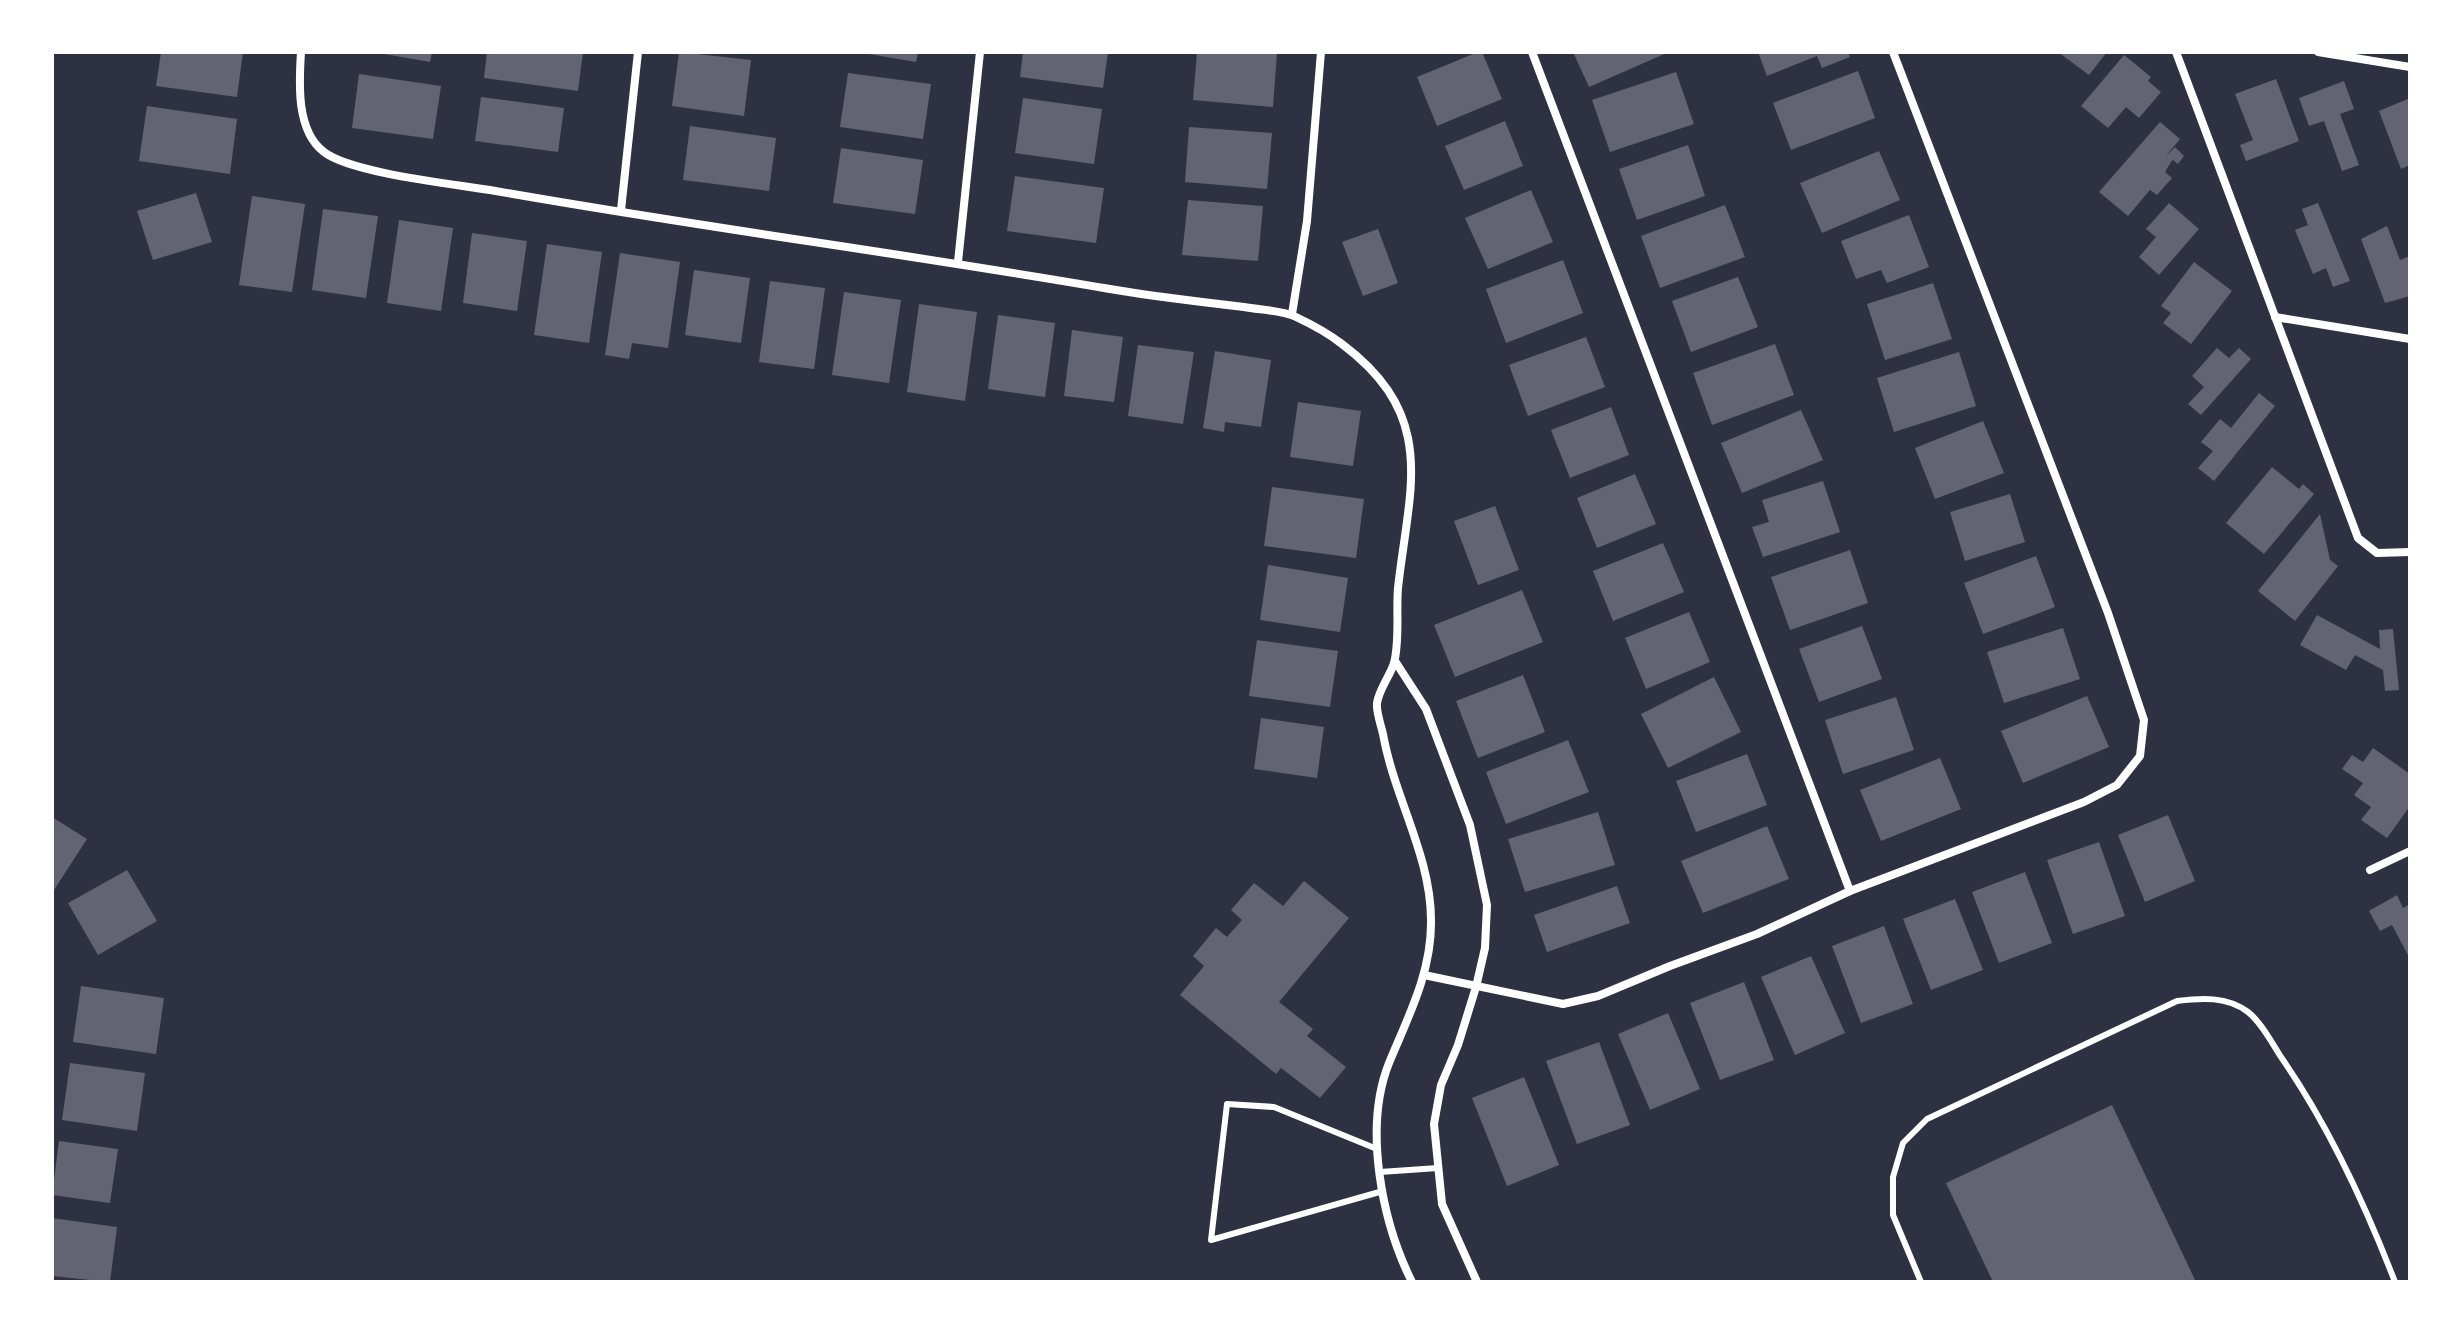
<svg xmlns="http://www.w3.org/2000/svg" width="2462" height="1334" font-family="'PT Sans Narrow',sans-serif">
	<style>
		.building { fill: #626471 }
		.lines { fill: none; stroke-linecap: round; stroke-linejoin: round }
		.service { stroke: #fff; stroke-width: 6 }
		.minor { stroke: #fff; stroke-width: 8 }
	</style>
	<rect width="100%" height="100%" fill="#2d3142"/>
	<g class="building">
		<path d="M161,52H243L237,97L156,86Z"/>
		<path d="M373,52H432L430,62Z"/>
		<path d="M487,52H583L578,91L484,78Z"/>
		<path d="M679,52L751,60L744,116L672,106Z"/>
		<path d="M857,52H918L916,62Z"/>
		<path d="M1023,52H1108L1103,88L1020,77Z"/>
		<path d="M1197,52L1277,53L1273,107L1193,100Z"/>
		<path d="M1478,52H1482L1502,99L1437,126L1417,77Z"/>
		<path d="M1573,52H1669L1589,87Z"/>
		<path d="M1758,52H1848L1850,57L1822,68L1817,56L1767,76Z"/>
		<path d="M2058,52H2107L2089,75Z"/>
		<path d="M2124,55L2151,77L2148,81L2161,92L2139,118L2126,107L2108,128L2081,106Z"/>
		<path d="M1858,71L1875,118L1791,150L1773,103Z"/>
		<path d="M1676,72L1694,124L1610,152L1592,100Z"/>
		<path d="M848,73L931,84L923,139L840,127Z"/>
		<path d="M359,74L441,86L433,139L352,128Z"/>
		<path d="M2276,79L2299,141L2246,161L2240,145L2253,140L2235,94Z"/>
		<path d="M2344,81L2354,109L2340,114L2359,165L2342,171L2324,121L2309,126L2299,98Z"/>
		<path d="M481,97L564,108L558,152L475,141Z"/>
		<path d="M1023,98L1102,109L1094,164L1015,153Z"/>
		<path d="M2410,98V165L2401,169L2379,111Z"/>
		<path d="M147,106L237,119L230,174L139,161Z"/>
		<path d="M1505,121L1523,166L1464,190L1445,146Z"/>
		<path d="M2160,122L2180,139L2165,157L2175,147L2184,156L2178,164L2173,160L2171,162L2165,172L2172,178L2157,195L2150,190L2128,216L2099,192Z"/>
		<path d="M690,126L776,138L769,191L683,180Z"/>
		<path d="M1189,127L1272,133L1267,189L1185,182Z"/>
		<path d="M1688,145L1705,196L1637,220L1619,169Z"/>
		<path d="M841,148L923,160L915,214L833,203Z"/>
		<path d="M1879,151L1900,200L1822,233L1800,183Z"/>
		<path d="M1015,176L1104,188L1096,243L1007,231Z"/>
		<path d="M1531,190L1553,242L1488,269L1465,218Z"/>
		<path d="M196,193L212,242L153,260L137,211Z"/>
		<path d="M252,196L305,204L292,292L239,285Z"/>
		<path d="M1188,200L1263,206L1258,261L1182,255Z"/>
		<path d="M2169,203L2199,229L2159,275L2139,257L2156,237L2146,229Z"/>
		<path d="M2318,203L2350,281L2333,287L2326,268L2313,274L2295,230L2308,225L2302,209Z"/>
		<path d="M1725,205L1745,257L1660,288L1641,236Z"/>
		<path d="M323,209L378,216L366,298L312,290Z"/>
		<path d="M1909,215L1929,267L1887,283L1881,270L1856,279L1841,241Z"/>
		<path d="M399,220L453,228L441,311L387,303Z"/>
		<path d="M2387,226L2400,260L2410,256V296L2385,303L2361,239Z"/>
		<path d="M1378,229L1398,283L1363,296L1342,242Z"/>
		<path d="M472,233L527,241L517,311L463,303Z"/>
		<path d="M547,244L602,252L589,343L534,335Z"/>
		<path d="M620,253L680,262L668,348L632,343L629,359L605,355Z"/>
		<path d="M1563,260L1583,313L1506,343L1486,289Z"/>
		<path d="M2194,262L2232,291L2191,344L2163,323L2171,313L2161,306Z"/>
		<path d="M694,270L750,278L741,343L685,335Z"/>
		<path d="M1738,277L1758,327L1691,352L1672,301Z"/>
		<path d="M770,281L825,288L814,369L759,362Z"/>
		<path d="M1933,283L1952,339L1885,360L1867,304Z"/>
		<path d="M844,292L901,300L889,383L832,375Z"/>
		<path d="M919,304L977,312L965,401L907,392Z"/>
		<path d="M998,315L1055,323L1045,397L988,389Z"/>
		<path d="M1072,330L1123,337L1114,402L1064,396Z"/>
		<path d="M1586,337L1605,387L1528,416L1509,365Z"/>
		<path d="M1775,344L1794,395L1712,425L1693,373Z"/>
		<path d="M1138,345L1194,352L1183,424L1128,416Z"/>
		<path d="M2217,348L2229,358L2239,348L2251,359L2201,415L2188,404L2204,387L2192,376Z"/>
		<path d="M1215,351L1271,360L1261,427L1225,422L1224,432L1203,428Z"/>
		<path d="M1959,352L1976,406L1894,432L1877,378Z"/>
		<path d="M2259,393L2275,406L2214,481L2198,468L2213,451L2201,442L2220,419L2231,428Z"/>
		<path d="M1298,402L1361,411L1353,466L1290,457Z"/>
		<path d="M1611,407L1629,455L1570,478L1551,430Z"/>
		<path d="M1801,410L1823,460L1742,493L1721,443Z"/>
		<path d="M1983,421L2004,473L1935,499L1915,448Z"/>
		<path d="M2272,467L2299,489L2303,484L2314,494L2264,554L2226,523Z"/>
		<path d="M1635,474L1656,524L1597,548L1577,498Z"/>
		<path d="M1823,481L1840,532L1763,557L1752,527L1769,522L1762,500Z"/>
		<path d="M1272,487L1364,499L1356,558L1264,546Z"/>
		<path d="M2010,494L2025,542L1965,561L1950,512Z"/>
		<path d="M1495,506L1519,570L1478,585L1454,521Z"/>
		<path d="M2320,514L2330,560L2338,566L2295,621L2258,591Z"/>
		<path d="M1663,543L1684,592L1613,621L1593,571Z"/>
		<path d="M1850,550L1868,603L1790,630L1771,577Z"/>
		<path d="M2036,556L2055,607L1983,634L1964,583Z"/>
		<path d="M1268,565L1348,578L1340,632L1260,620Z"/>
		<path d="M1522,590L1543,642L1455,677L1434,625Z"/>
		<path d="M1689,612L1710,662L1646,689L1625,638Z"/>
		<path d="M2317,615L2380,649L2379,630L2393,629L2399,690L2385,691L2383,670L2355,655L2346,670L2300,645Z"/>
		<path d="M1862,626L1882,679L1819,702L1799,649Z"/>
		<path d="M2063,628L2080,679L2004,703L1987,652Z"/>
		<path d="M1257,640L1338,651L1330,707L1249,696Z"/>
		<path d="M1523,675L1545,732L1478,758L1456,701Z"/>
		<path d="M1714,677L1741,732L1668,768L1641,714Z"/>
		<path d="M2087,696L2109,747L2023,783L2001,731Z"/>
		<path d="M1896,697L1914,750L1843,774L1825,720Z"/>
		<path d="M1261,718L1324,727L1317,778L1254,769Z"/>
		<path d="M1568,740L1589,792L1506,824L1486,772Z"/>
		<path d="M2373,748L2410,774V806L2387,838L2361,820L2371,807L2354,795L2363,783L2342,769L2352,755L2363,762Z"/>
		<path d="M1747,754L1767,805L1696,832L1676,781Z"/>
		<path d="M1940,758L1961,809L1881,841L1860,790Z"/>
		<path d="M1598,812L1615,865L1525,892L1508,839Z"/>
		<path d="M2168,815L2195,881L2145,902L2118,835Z"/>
		<path d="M52,817L87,839L52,893Z"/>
		<path d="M1767,826L1789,879L1703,913L1681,861Z"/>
		<path d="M2099,842L2125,916L2073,934L2047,860Z"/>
		<path d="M127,870L157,921L98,955L68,903Z"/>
		<path d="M2025,872L2052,943L1999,963L1972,892Z"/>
		<path d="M1304,881L1349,918L1279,1002L1313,1029L1307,1036L1346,1067L1320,1098L1281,1068L1276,1074L1180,995L1204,966L1193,956L1216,928L1227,937L1242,920L1231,910L1254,883L1283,906Z"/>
		<path d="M1617,886L1630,923L1547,952L1534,915Z"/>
		<path d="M2397,895L2403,908L2410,904V959L2392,925L2380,931L2369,911Z"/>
		<path d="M1955,899L1983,970L1931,990L1903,919Z"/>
		<path d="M1884,926L1913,1004L1861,1023L1832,946Z"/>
		<path d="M1811,956L1845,1033L1795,1055L1761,977Z"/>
		<path d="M1744,982L1774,1060L1720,1080L1690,1003Z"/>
		<path d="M81,986L164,998L156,1054L73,1042Z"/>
		<path d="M1668,1013L1700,1089L1650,1110L1618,1034Z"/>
		<path d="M1599,1042L1630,1125L1577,1144L1546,1061Z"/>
		<path d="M70,1063L145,1073L137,1131L62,1120Z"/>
		<path d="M1524,1077L1559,1165L1507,1186L1472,1098Z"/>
		<path d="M2112,1105L2196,1282H1993L1946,1183Z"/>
		<path d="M59,1141L118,1149L110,1203L52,1195Z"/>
		<path d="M52,1218L117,1227L110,1282L52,1276Z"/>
	</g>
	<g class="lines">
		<g class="service">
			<path d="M1377,1149L1274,1107L1227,1104L1211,1240L1383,1191"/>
			<path d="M1380,1172L1438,1168"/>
			<path d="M1921,1282L1893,1215V1177L1903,1143L1927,1119L2177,1001C2201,998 2227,996 2248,1012C2261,1022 2272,1043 2281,1057C2329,1126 2365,1204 2395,1282"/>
		</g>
		<g class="minor">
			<path d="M301,52C299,83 296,131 324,152C351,173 453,184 490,190C698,227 908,254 1116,290C1158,297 1201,302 1244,307C1260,310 1281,310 1296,317C1311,324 1329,334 1342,344C1439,417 1409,488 1398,588C1396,612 1400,640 1394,663C1390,676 1379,689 1377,703C1376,712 1381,725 1383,734C1394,797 1431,856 1431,920C1432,972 1408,1017 1389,1063C1363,1128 1382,1222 1412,1282"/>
			<path d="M1532,52L1850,891"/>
			<path d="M2176,52L2358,538L2377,553L2410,552"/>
			<path d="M2318,52L2410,67"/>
			<path d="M621,210L638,52"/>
			<path d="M958,262L980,52"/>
			<path d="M1292,314L1307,221L1321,52"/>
			<path d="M2275,317L2410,339"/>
			<path d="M1395,661L1426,709L1470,825L1487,905L1485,948L1476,987L1458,1045L1441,1085L1434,1124L1442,1204L1477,1282"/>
			<path d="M2370,870L2410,851"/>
			<path d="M1424,975L1563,1004L1598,996L1670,966L1757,934L1850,891L2084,802L2117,785L2140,756L2144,720L2108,613L1893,52"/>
		</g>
	</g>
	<rect width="2462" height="1334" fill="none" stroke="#ffffff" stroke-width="108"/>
</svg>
